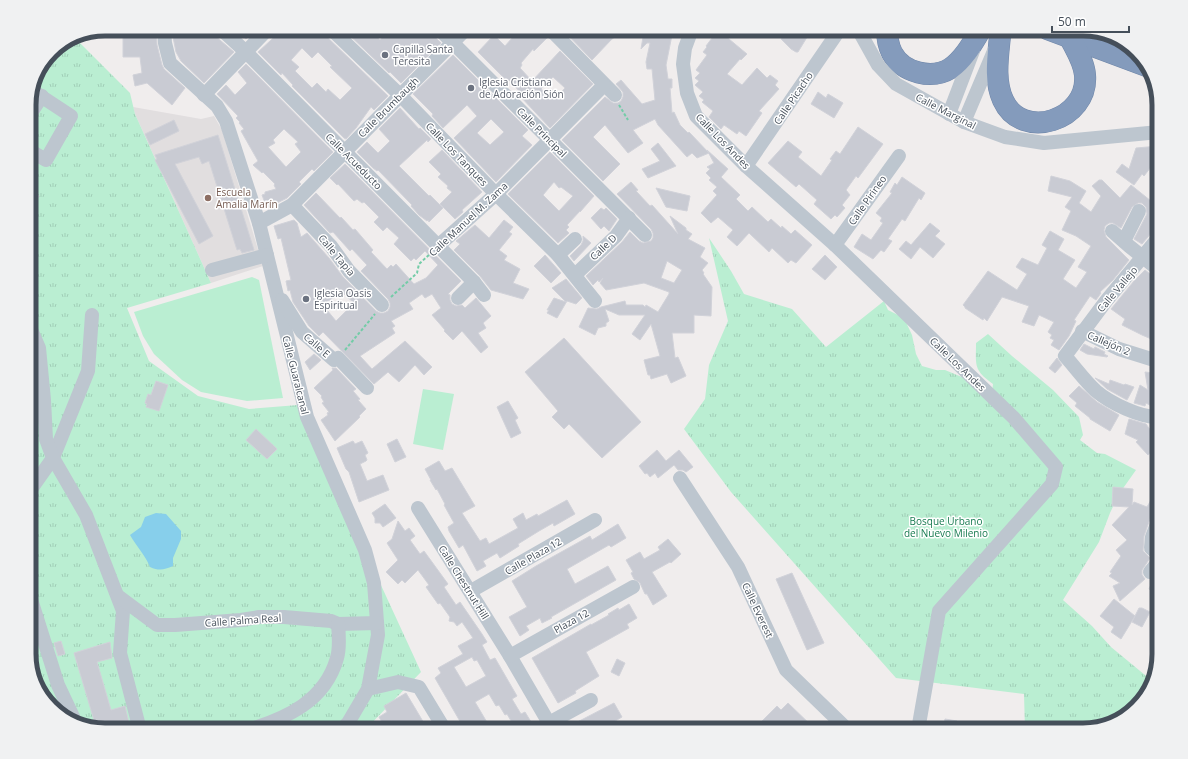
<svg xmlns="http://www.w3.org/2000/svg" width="1188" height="759" font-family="'Open Sans',sans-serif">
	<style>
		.education { fill: #e1dedf }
		.grass { fill: url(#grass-tufts) }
		.pitch { fill: #baeed2 }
		.water { fill: #87cfeb }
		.building { fill: #c9cbd3; stroke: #d1d2d9; fill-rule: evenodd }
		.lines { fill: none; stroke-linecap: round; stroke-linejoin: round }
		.highway-casing { stroke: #6f86a8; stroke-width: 22 }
		.path { stroke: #73cca7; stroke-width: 2; stroke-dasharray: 3 2; stroke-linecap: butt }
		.minor { stroke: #bdc6cf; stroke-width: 14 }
		.highway { stroke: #849bbc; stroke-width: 21 }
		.worship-dot { fill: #6b7280; stroke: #fff; stroke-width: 1.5 }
		.education-dot { fill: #8d6e63; stroke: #fff; stroke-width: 1.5 }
		.labels { text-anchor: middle; stroke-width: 3; stroke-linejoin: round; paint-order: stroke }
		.worship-label { font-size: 10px; fill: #5b616d; stroke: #fff; text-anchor: start }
		.street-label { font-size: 10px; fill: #454f5a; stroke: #fff }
		.education-label { font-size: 10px; fill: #785e54; stroke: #fff; text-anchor: start }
		.park-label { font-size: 10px; fill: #177b50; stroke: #fff }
		.rim { fill: none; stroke: #454f5a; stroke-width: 5 }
	</style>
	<defs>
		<pattern id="grass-tufts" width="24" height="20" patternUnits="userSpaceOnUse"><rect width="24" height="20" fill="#baeed2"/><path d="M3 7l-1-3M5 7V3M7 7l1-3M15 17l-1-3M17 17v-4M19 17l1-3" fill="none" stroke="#a1ceb7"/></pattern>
	</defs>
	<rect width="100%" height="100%" fill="#f0eded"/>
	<path class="education" d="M133,107L201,119L214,116L222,130L263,266L211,283L135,114Z"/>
	<g class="grass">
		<path d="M77,34L79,42L130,93L135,114L211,283L127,308L149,361L198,396L249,409L298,405L421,672L365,730H105L63,717L39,692L29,659V100L51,51Z"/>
		<path d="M709,238L731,271L744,294L792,309L826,347L884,301L888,310L904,318L912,335L916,354L922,366L936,370H945L969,380L992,393L993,384C973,370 976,365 976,343L988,334L1012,356L1053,390L1079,417L1083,435L1080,440L1097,453L1105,454L1136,470L1119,494L1110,513L1099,542L1063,600L1092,626L1111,647L1151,680L1146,696L1121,720L1084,730H1025L1024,694L896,678L731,492L684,429L705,399L709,365L728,321Z"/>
	</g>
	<g class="pitch">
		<path d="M252,277L259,280L283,398L247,401L201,392L182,380L154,354L143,336L134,312Z"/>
		<path d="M423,389L454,394L443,450L413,444Z"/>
	</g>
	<path class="water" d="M156,513L166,514L181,531V539L173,558V566C164,570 159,571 150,567C146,556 136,546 130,535L141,527L145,517Z"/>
	<g class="building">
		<path d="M126,29H156L157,45L162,65L164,69L185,88L172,105L147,83L135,86L133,75L142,73L140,57H123V31H126Z"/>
		<path d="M185,29H207L234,52L204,83L181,61L176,52L173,37L178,34Z"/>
		<path d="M234,29H255L246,39Z"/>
		<path d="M283,29H323L325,35L388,96L374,110L371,107L356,128L346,139L344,138L292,86L293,85L282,73L281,75L258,52ZM302,48L312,58L318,52L332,66L330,67L352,88L340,100L328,89L326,92L317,83L312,88L295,71L299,67L291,60Z"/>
		<path d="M343,29H369L380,40L390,29H431L433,35L441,43L401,83L390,72L389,73Z"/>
		<path d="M520,29H542L544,35L547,38L534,51L533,49L521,63L522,65L520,68L532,81L560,51L593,84L550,128L519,95L521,93L509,80L507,81L478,52L494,35L505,46ZM553,77L565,88L554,100L541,89Z"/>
		<path d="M562,29H624L611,40L592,60Z"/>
		<path d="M788,29H812L798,52H796L791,49L781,39Z"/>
		<path d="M644,31L652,33V31L672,35L666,65L668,79H672V88H670L672,113L674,112L680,125L688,133L689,132L709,153L697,158L692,153L687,157L658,125L655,119L633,130L643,143L628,153L605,125L593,137L620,164L603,181L562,140L605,97L613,103H618L621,101L623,97V92L616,84L621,80L642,104L655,100L652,69H647L646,62L650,43H647L641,49Z"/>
		<path d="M715,34L719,38L723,34L747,54L741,60L740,59L727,74L742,85L757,68L767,78L770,75L778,81L775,85L779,89L759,111L762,113L746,136L739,131L737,134L724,125L721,129L709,117L713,111L702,102L704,100L699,96L703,92L695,85L699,81L695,78L700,73L696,70L707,55L703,52L707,47L706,46Z"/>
		<path d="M453,55L528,130L522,136L532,145L496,182L454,138L477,116L467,105L443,128L432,116L433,114L413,94ZM491,119L504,132L490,145L477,133Z"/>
		<path d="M246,64L333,152L314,171L312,169L299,182L301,184L287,198L267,208L262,195L265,194V192L276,189L274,185L275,184L263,172L262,173L253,165L258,161L241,131L244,129L239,123L240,122L236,118L238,116L217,94L226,85L235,95L247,83L238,72ZM284,129L298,142L295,144L301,152L286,167L268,147L275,143L273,140Z"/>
		<path d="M818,92L826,98L828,94L843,103L834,118L811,104Z"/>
		<path d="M400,108L419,129L420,128L431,139L428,142L427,140L399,166L429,196L430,195L443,208L429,222L428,220L427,221L419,215L411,206L412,205L378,170L377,171L373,168L357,152L367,142L378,153L390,141L379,129Z"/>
		<path d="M174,120L179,131L150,145L145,134Z"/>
		<path d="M858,127L883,144L858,178L856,176L846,190L850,195L842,205L845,208L837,217L835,215L831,219L814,204L817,200L799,184L796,187L768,163L788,141L802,152L798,157L821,176L832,160L830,159L836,151L840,154Z"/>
		<path d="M218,135L254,250L242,253L240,249L237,250L209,161L202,164L199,157L175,164L213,236L199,244L155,160L157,159L155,155Z"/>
		<path d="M658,143L676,166L648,178L642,169L660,161L651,149Z"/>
		<path d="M1159,146V172L1151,167L1144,176L1142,174L1134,185L1116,172L1122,164L1129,169L1136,148Z"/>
		<path d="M442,150L482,192L462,210L463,212L455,219L440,204L452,192L447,188L448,186L438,177L441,174L429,162Z"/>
		<path d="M707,150L728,169L721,177L740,195L736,199L748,211L752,207L768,222L771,219L781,228L782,226L791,234L795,230L812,245L796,263L791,260L788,263L772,248L769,252L749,233L737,246L727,237L733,230L718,217L711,223L701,213L717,195L713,191L717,187L709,180L711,178L706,173L710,169L707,167L714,163Z"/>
		<path d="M550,152L594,196L580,212V211L567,225L569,227L566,230L569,233L558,243L508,194ZM554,182L559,188L561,187L573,196L559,211L543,195Z"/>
		<path d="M345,164L461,281L448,294L450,295V300L452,304L456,306L462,305L465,308L476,298L491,316L483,323L486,328L478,333L488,347L481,353L462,331L453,340L444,331L445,330L432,315L441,308L432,294L425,298L422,294L409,303L413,309L391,321L395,326L392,328L395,333L360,356L372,369L405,341L432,367L424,375L415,365L399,382L388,372L374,384L323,332L319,336L309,326L293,302L290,290L288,291L286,281L291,280L281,238L278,239L274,226L294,220L297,223L301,237L307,233L329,258L343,277L376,311L380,313H384L388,311L390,307V303L388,299L361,271L367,265L352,249L350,251L333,232L330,233L304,205L316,193L340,218L341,217L353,230L355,229L373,250L371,252L387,269L391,265L393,267L396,264L414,284L426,278L438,265L425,251L416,260L414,258L411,261L394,244L399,238L387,227L383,231L374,222L379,217L364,202L362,203L357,199L354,201L338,184L337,185L330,178ZM343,293L354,303L336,321L322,304Z"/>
		<path d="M1051,176L1070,181L1086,191L1079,203L1091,212L1101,196L1092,186L1099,180H1102L1120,198L1131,185L1151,201L1159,193V229L1153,231L1142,244L1134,239L1147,214L1146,207L1142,203H1138L1132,207L1121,228L1113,223H1109L1105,226L1104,230L1106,237L1129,260L1113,280L1100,292L1101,293L1096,300L1090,296L1074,320L1076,321L1069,336L1059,350L1051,345L1054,340L1050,338L1052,335L1048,332L1054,322L1039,315L1034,326L1022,322L1029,306L1002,297L987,321L984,318L983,320L965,308V307L963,305L988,271L1017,290L1027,274L1016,267L1022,258L1038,265L1047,248L1042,245L1050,231L1064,239L1058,250L1075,260L1063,279L1076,288L1087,272L1078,267L1091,246L1076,236L1062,230L1071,211L1065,207L1072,197L1048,191Z"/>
		<path d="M902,177L925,193L921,200L919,198L905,221L902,219L888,239L892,241L884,252L881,250L873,259L854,247L862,234L871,240L883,223L880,221L882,218L876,213L892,193L890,192L895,183L897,185Z"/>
		<path d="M631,182L638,190L636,191L650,206L652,205L678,234L670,216L686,228V230L692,234L688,239L705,248L700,257L708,263L702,270L704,273L703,274L712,287L711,316L694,315V333H672L675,358L678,357L686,376L671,383L667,374L651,379L650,375H648L644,360L660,356L651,324L640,340L632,334L645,315H619L605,309L609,321L606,323V326L598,328L595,335L579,327L588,308L597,309L601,307L625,301L626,305H643L645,307L646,305L658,312L669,294V292L644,283L606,290L600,283L603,278L599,282L598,280L593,285L586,276L622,242L630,232L639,241L643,243L651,241L653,238V233L651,229L617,194ZM667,261L682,270L674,283L661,278Z"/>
		<path d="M656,188L690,196L687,211L666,207Z"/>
		<path d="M29,189L39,196L29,209Z"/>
		<path d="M601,208L604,210L606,208L617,219L609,231L604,226L601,229L591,218Z"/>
		<path d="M504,220L513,227L509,232L512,234L499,250L507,256L504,260L520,269L513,283L529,289L523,299L491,290L480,276L454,250L460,244L456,241L475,225L489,238Z"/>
		<path d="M930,223L940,231L935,236L945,244L933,258L920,247L911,259L899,249L906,241L911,245Z"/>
		<path d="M583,236L591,243L574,261L570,256L581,245L583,241Z"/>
		<path d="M545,255L561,273L551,283L534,266Z"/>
		<path d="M825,255L837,267L825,280L812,269Z"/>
		<path d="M1145,270L1154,277L1159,278V321L1154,330L1159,334V337L1156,341L1142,335L1122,325L1125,319L1111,309L1134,281Z"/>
		<path d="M566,279L582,298L576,304L567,301L557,318L547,313L549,310H547L554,298L566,302L552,288Z"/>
		<path d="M564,338L641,422L602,458L569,424L564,429L552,417L558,411L525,372Z"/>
		<path d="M1084,344L1094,349L1095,347L1105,352L1104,354L1108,356L1107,357L1087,354L1080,350Z"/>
		<path d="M314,354L321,360L310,370L305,362Z"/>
		<path d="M1057,358L1062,365L1055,373L1049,368Z"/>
		<path d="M332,368H336L356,389L353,391L360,399L358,400L366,409L359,416L360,417L335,441L321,420L328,415L327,413L329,412L322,403L324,402L321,397L322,396L314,388L333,370Z"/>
		<path d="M1145,372L1154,373L1159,376V408H1155L1146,403L1145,406L1134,403L1140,385L1148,390Z"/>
		<path d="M1095,378L1109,384L1110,380L1124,385L1125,384L1134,387L1127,400L1107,389Z"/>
		<path d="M156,381L168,385L159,411L146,407L147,404L145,403L148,394L151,395Z"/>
		<path d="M1079,386L1097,402L1119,415L1110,431L1090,419V418L1075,406L1077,403L1069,396Z"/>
		<path d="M508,401L518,418L515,420L521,433L511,438L497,407Z"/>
		<path d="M1129,419L1146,424L1151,431L1159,425V445L1148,455L1136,442L1138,440L1125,434Z"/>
		<path d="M256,429L277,449L267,459L246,440Z"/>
		<path d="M397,439L406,457L395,462L387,444Z"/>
		<path d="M353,441L355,444L362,441L368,453L365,455L367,460L366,461L360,464L367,481L383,475L389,490L359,502L349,472L346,469L337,448Z"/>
		<path d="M657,450L666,461L679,450L693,467L686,472L683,470H678L674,465L658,478L655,473L650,477L647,473L645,474L639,466Z"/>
		<path d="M439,461L445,471L452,468L475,506L462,513L480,541L486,538L489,544L518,528L513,519L523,513L526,520L537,514L538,516L567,500L575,514L554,526L553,523L539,531L518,544L519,546L500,558L497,553L483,561L486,566L477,571L463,545L459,548L449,531L448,527L454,523L444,505L445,504L437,489L436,490L430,480H431L425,469Z"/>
		<path d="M1159,486V511L1154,512L1151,516L1144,536L1143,551L1150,558L1142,570V575L1145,579L1120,601L1113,586L1120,583L1109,576L1112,573L1110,572L1121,556L1116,550L1127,540L1112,525L1129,507L1112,506L1113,487L1133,489L1132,505L1134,502L1147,507Z"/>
		<path d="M385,504L396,518L383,527L380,523H375V518L372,513Z"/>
		<path d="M398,521L405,531L409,528L415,536L410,540L420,554L424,551L448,584L444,587L456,605L460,602L482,634L487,642L482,645L490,660L495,658L517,696L512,699L521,714L525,712L536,730H513L514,726L507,714L505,715L499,705L496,706L489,694L475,702L488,724L485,725L488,730H465L435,678L441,673L438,668L463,654L458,646L473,638L462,622L457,626L454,622L449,621L450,617L440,603L438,604L426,587L429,585L418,570L405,583L402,580L398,584L386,572L398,560L387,543L392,539ZM472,657L474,661L477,660L486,676L466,687L454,667Z"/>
		<path d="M618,524L626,538L611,547L609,545L567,569L575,584L608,566L616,580L551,617L552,618L542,623L540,618L526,626L529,630L520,636L509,617L527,607L512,581L536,566L590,536L592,540Z"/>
		<path d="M668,539L681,554L671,563L670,562L652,572L667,596L653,605L647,594H645L640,583L634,579L631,573L633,572L626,560L640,552L644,559L660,550L658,547Z"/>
		<path d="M792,573L824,643L807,650L776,579Z"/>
		<path d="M1159,574V597L1149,589L1153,580Z"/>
		<path d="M1114,599L1135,616L1121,639L1111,632L1114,627L1100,616Z"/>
		<path d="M629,604L637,618L627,624L629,628L586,652L599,676L575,691L576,693L558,703L532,658L591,624V625L609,615L608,614L618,608L619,610Z"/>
		<path d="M1139,608H1142L1150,612L1142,627L1132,622Z"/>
		<path d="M61,641L65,654L58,656L54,643Z"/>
		<path d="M110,642L112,658L97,662L111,710L125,706L129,723L104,730L96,727L74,653Z"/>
		<path d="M617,659L625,663L619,676L611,672Z"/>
		<path d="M406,693L415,708L428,730H397L392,721L384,726L379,717L387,712L384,706Z"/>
		<path d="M614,703L622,717L600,730H562Z"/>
		<path d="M788,703L816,730H796L788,722L781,730H762L767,725L762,721L777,706L781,710Z"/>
		<path d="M945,719L957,721L956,730H943Z"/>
	</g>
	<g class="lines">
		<g class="highway-casing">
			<g id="highway">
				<path d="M887,29C887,37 888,45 892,53C903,73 932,80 951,68C965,58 973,42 981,29"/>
				<path d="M1047,29L1149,67"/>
				<path d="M1000,36C998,57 994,80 1003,100C1022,142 1089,120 1085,75C1084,62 1076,50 1070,38"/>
			</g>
		</g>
		<g class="path">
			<path d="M619,105L628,120"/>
			<path d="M391,297L417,273L419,264L430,254"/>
			<path d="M345,350L375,314"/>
			<path d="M35,677L42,685L52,703"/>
		</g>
		<g class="minor">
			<path d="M164,29L165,43L170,63L217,106L226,121L259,223L307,417L365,550L374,583L378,635L368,689L348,723L341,730"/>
			<path d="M221,29L246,52L474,282L484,295"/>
			<path d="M331,29L400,95L496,194L558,255L595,301"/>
			<path d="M439,29L645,235"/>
			<path d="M550,29L615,95"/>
			<path d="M692,29L685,48L683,64L687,93L696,116L746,166L835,245L1014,418L1056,467L1052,484L939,611L918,730"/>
			<path d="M858,29L878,65L896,84L964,122L1005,137L1044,143L1159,132"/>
			<path d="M204,95L268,29"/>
			<path d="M949,114L973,51"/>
			<path d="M29,116L42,96"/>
			<path d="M964,122L994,51"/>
			<path d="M29,150L46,160L71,116L33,91"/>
			<path d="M746,166L840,29"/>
			<path d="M292,205L331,246L349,271L382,305"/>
			<path d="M259,223L292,205L466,29"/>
			<path d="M1112,231L1129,246L1159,270"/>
			<path d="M1159,237L1106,301L1065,356C1075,367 1085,381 1096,391C1110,403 1141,418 1159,417"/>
			<path d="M1124,241L1139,211"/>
			<path d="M835,245L899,156"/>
			<path d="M438,246L496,194L604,85"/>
			<path d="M558,255L575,239"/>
			<path d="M212,270L267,255"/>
			<path d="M575,275L616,236L629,218"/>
			<path d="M458,298L474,282"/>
			<path d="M282,300L302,332L334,360L338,358L367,388"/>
			<path d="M92,315L88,371L53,458L86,515L123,611L120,653L140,730"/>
			<path d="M29,325L39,348L44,400L46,439L53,458L29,492"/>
			<path d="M1082,331L1119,349L1151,359L1157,356H1159"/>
			<path d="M680,478L738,567L786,670L848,730"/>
			<path d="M418,508L510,656L553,730"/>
			<path d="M1159,519L1152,537L1151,548L1159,555"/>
			<path d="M1150,572L1159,561"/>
			<path d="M471,591L595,520"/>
			<path d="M29,593L58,685L75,721"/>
			<path d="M118,596L157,625H175L241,620L259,617H284L331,621L338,624L377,623"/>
			<path d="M510,656L633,587"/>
			<path d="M368,689L398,682L419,687L445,730"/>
			<path d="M549,723L591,700"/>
			<path d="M248,730C287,718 325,701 337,658C340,648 339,635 338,624"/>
		</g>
		<use href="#highway" class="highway"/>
	</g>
	<g class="worship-dot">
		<circle cx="385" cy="55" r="4"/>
		<circle cx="471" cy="88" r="4"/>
		<circle cx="306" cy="299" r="4"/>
	</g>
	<circle class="education-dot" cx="208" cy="198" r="4"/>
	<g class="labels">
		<g class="worship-label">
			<text x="393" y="53">Capilla Santa<tspan x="393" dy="12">Teresita</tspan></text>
			<text x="479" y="86">Iglesia Cristiana<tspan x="479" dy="12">de Adoración Sión</tspan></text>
			<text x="314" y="297">Iglesia Oasis<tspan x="314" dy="12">Espiritual</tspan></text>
		</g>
		<g class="street-label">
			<text transform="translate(793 98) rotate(-56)" y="4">Calle Picacho</text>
			<text transform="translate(388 107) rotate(-45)" y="4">Calle Brumbaugh</text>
			<text transform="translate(946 111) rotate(27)" y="4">Calle Marginal</text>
			<text transform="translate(542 132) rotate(45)" y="4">Calle Principal</text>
			<text transform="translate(723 141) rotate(46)" y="4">Calle Los Andes</text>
			<text transform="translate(457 154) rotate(46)" y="4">Calle Los Tanques</text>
			<text transform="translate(354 161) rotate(45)" y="4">Calle Acueducto</text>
			<text transform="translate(867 200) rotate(-55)" y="4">Calle Pirineo</text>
			<text transform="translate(468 219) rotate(-43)" y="4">Calle Manuel M. Zama</text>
			<text transform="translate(603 247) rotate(-44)" y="4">Calle D</text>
			<text transform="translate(337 255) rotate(50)" y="4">Calle Tapia</text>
			<text transform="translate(1117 289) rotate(-50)" y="4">Calle Vallejo</text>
			<text transform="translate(1109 343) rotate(23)" y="4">Callejón 2</text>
			<text transform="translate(317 345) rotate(41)" y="4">Calle E</text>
			<text transform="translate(958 364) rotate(44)" y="4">Calle Los Andes</text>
			<text transform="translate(296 375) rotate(76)" y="4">Calle Guaralcanal</text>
			<text transform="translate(533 556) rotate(-30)" y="4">Calle Plaza 12</text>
			<text transform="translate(464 582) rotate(58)" y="4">Calle Chestnut Hill</text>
			<text transform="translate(758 610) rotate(65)" y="4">Calle Everest</text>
			<text transform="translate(243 620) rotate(-4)" y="4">Calle Palma Real</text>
			<text transform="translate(571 621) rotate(-29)" y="4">Plaza 12</text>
		</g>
		<g class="education-label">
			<text x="216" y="196">Escuela<tspan x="216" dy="12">Amalia Marín</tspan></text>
		</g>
		<g class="park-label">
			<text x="946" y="525">Bosque Urbano<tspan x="946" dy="12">del Nuevo Milenio</tspan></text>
		</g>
	</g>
	<path d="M0 0H1188V759H0ZM105 36H1083A69 69 0 0 1 1152 105V654A69 69 0 0 1 1083 723H105A69 69 0 0 1 36 654V105A69 69 0 0 1 105 36Z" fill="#f0f1f2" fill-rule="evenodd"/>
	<path class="rim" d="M105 36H1083A69 69 0 0 1 1152 105V654A69 69 0 0 1 1083 723H105A69 69 0 0 1 36 654V105A69 69 0 0 1 105 36Z"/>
	<path d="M1052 26v6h77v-6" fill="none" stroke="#454f5a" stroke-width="2"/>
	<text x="1058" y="26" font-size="12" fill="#454f5a" stroke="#ffffff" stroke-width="3" paint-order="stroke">50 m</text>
</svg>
